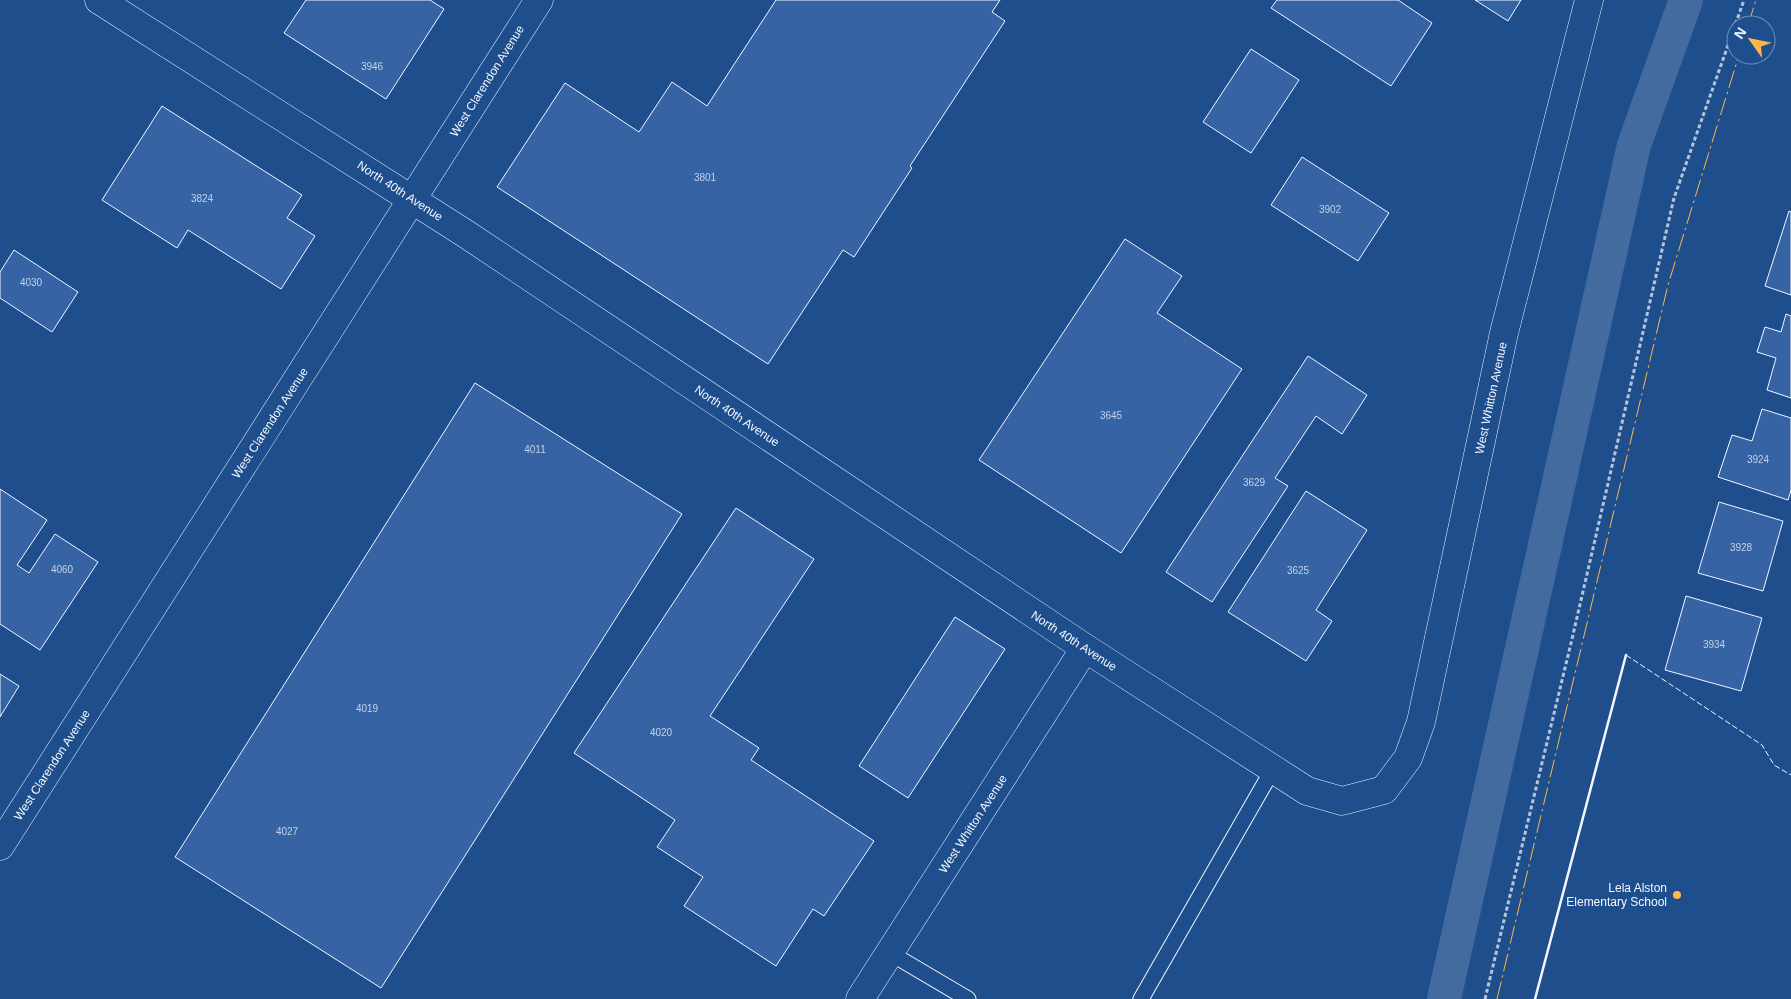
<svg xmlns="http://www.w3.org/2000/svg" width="1791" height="999" font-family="Arial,sans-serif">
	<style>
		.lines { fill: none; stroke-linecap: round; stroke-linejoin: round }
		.canal { stroke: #446ba0; stroke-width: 34 }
		.building { fill: #3563a3; stroke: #f2f6ff }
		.service-casing { stroke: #f2f6ff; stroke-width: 17 }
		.minor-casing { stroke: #f2f6ff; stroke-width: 29 }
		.path { stroke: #b3c4dc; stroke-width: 3; stroke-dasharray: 4 2.5; stroke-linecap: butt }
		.service { stroke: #1f4e8c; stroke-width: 15 }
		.minor { stroke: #1f4e8c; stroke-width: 28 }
		.fence { stroke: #f2f6ff; stroke-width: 1; stroke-dasharray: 6 2.5; stroke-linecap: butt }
		.wall { stroke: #f2f6ff; stroke-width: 2.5 }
		.power { stroke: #ffb74d; stroke-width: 1; stroke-dasharray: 18 4 2.5 4; stroke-linecap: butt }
		.poi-dot { fill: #ffb74d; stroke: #1f4e8c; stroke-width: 2 }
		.labels { text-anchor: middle; stroke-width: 4; stroke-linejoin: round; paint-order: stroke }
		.number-label { font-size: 10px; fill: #c3d1e8 }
		.street-label { font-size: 12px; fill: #f2f6ff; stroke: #1f4e8c }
		.poi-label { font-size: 12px; fill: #f2f6ff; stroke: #1f4e8c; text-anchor: end }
	</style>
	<rect width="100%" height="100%" fill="#1f4e8c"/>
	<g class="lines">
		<path class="canal" d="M1444,999L1634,145L1686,0"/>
	</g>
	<g class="building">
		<path d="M306,0H430L444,9L386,99L284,33Z"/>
		<path d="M776,0H1000L992,12L1005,21L910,166L912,168L854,257L843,250L768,364L497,187L565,83L639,132L672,82L707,106Z"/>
		<path d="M1277,0H1398L1432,23L1391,86L1271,8Z"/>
		<path d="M1475,0H1521L1508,21Z"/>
		<path d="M1251,49L1299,80L1251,153L1203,122Z"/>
		<path d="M162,106L302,195L287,218L315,236L281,289L188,230L177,248L102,200Z"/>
		<path d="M1302,157L1389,213L1358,261L1271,205Z"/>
		<path d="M1789,211L1791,212V295L1765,286Z"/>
		<path d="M1125,239L1182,276L1157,313L1242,369L1121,553L979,460Z"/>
		<path d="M14,250L78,292L52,332L0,298V272Z"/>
		<path d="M1786,314L1791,316V398L1767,390L1776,358L1757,352L1765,327L1781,332Z"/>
		<path d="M1308,356L1367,395L1342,434L1316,416L1275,478L1288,486L1212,602L1166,572Z"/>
		<path d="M475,383L682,514L381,988L175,857Z"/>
		<path d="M1762,409L1791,418V490L1788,500L1718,477L1732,435L1752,441Z"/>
		<path d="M0,489L47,520L17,565L29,573L55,534L98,562L40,650L0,624Z"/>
		<path d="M1306,491L1367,530L1316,610L1332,621L1306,661L1228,612Z"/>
		<path d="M1719,502L1783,521L1763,591L1698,573Z"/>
		<path d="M736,508L814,559L710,716L759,748L751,760L874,841L824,916L813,909L776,966L684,906L703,877L657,847L675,820L574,753Z"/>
		<path d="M1686,596L1762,618L1741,691L1665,670Z"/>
		<path d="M955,617L1005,649L908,798L859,766Z"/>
		<path d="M0,674L19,686L0,717Z"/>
	</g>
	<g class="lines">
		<g class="service-casing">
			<g id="service">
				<path d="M890,953L968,999"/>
				<path d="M1141,999L1273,769"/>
			</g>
		</g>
		<g class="minor-casing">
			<g id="minor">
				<path d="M99,0L466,234L1085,648L1307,791L1342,801L1384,790L1408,758L1421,722L1504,333L1589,0"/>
				<path d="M0,846L539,0"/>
				<path d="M860,999L1085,648"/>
			</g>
		</g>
		<path class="path" d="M1485,999L1572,639L1674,198L1744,0"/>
		<use href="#service" class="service"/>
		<use href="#minor" class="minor"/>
		<path class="fence" d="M1626,655L1762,745L1774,765L1791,775"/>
		<path class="wall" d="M1535,999L1626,655"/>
		<g class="power">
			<path d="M1748,25L1756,0"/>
			<path d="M1497,999L1668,285L1739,55"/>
		</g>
	</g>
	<circle class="poi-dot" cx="1677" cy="895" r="5"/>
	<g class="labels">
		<g class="number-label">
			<text x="372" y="70">3946</text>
			<text x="705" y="181">3801</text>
			<text x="202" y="202">3824</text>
			<text x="1330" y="213">3902</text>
			<text x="31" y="286">4030</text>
			<text x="1111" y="419">3645</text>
			<text x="535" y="453">4011</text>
			<text x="1758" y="463">3924</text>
			<text x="1254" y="486">3629</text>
			<text x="1741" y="551">3928</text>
			<text x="62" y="573">4060</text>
			<text x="1298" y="574">3625</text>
			<text x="1714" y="648">3934</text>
			<text x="367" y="712">4019</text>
			<text x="661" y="736">4020</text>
			<text x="287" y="835">4027</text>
		</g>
		<g class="street-label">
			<text transform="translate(487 81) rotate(-58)" y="4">West Clarendon Avenue</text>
			<text transform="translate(400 191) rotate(33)" y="4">North 40th Avenue</text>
			<text transform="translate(1491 398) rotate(-78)" y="4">West Whitton Avenue</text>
			<text transform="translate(737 416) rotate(34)" y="4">North 40th Avenue</text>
			<text transform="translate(270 423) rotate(-57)" y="4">West Clarendon Avenue</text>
			<text transform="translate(1074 641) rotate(33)" y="4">North 40th Avenue</text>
			<text transform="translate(52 765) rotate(-57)" y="4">West Clarendon Avenue</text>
			<text transform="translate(973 824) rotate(-57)" y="4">West Whitton Avenue</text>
		</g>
		<g class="poi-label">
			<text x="1667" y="892">Lela Alston<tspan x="1667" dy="14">Elementary School</tspan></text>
		</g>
	</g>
	<g transform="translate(1751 40) rotate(303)"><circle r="24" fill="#1f4e8c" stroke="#7391ba"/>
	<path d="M0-4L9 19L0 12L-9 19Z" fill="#ffb74d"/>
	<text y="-8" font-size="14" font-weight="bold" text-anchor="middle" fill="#f2f6ff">N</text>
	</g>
</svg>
